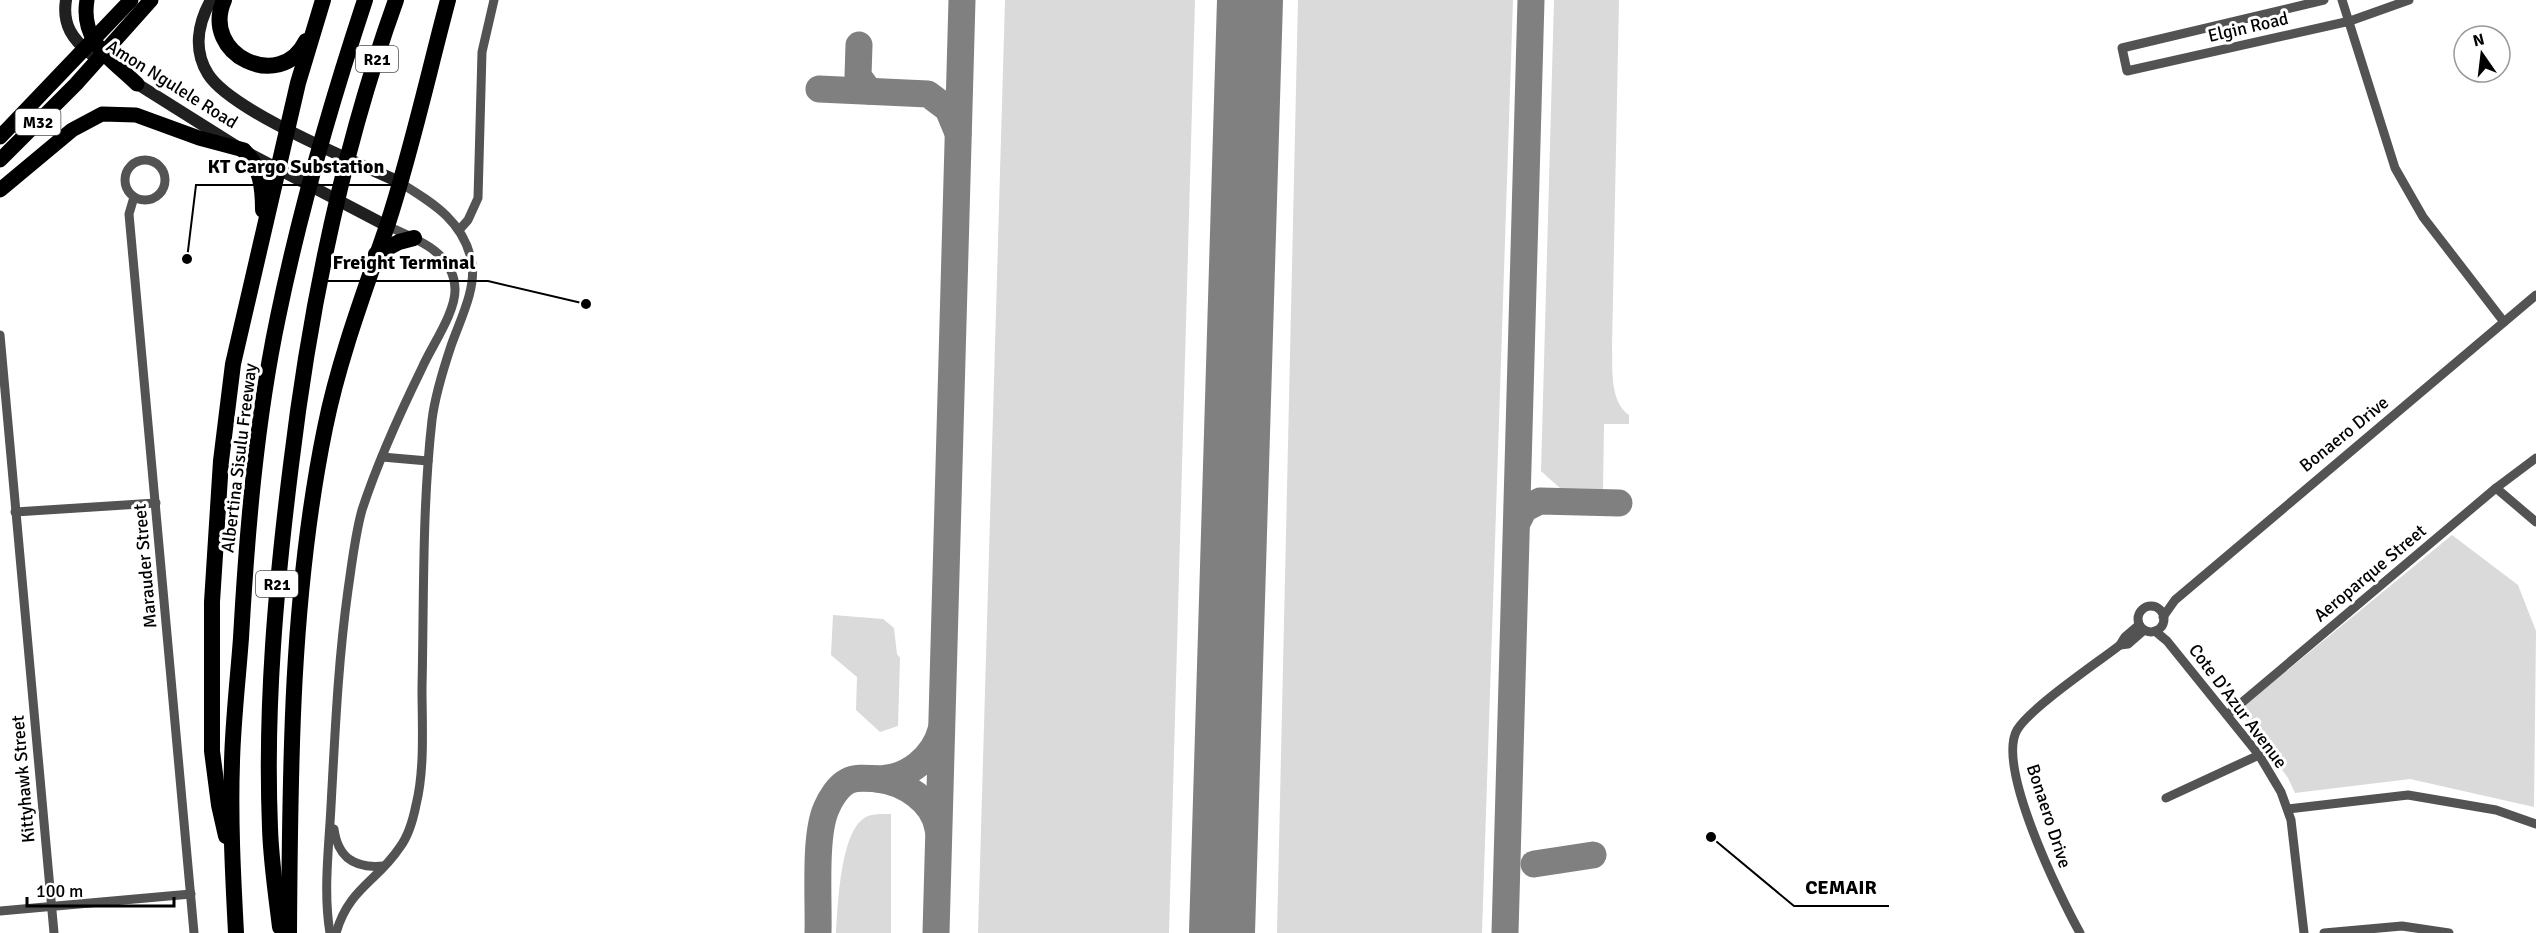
<svg xmlns="http://www.w3.org/2000/svg" width="2536" height="933" font-family="Signika,sans-serif">
	<style>
		.green { fill: #dadada }
		.lines { fill: none; stroke-linecap: round; stroke-linejoin: round }
		.taxiway { stroke: #808080; stroke-width: 27 }
		.runway { stroke: #808080; stroke-width: 66 }
		.street { stroke: #535353; stroke-width: 9 }
		.secondary { stroke: #202020; stroke-width: 12 }
		.primary { stroke: #000; stroke-width: 15 }
		.highway { stroke: #000; stroke-width: 16 }
		.labels { text-anchor: middle; stroke-width: 6; stroke-linejoin: round; paint-order: stroke }
		.shield { fill: #fff; stroke: #4c4c4c; stroke-width: 1.5 }
		.shield-label { font-size: 16px; font-weight: bold; fill: #000 }
		.street-label { font-size: 18px; fill: #000; stroke: #fff }
		.leader { fill: none; stroke: #000; stroke-width: 2 }
		.callout-dot { fill: #000; stroke: #fff; stroke-width: 2 }
		.callout-label { font-size: 20px; text-anchor: middle; font-weight: bold; fill: #000; stroke: #fff; stroke-width: 6; stroke-linejoin: round; paint-order: stroke }
	</style>
	<rect width="100%" height="100%" fill="#fff"/>
	<g class="green">
		<path d="M1005,0H1195L1169,933H978Z"/>
		<path d="M1298,0H1513L1482,933H1277Z"/>
		<path d="M1554,0H1619L1612,347C1613,368 1609,401 1629,415V424H1604L1603,490L1561,489L1541,471Z"/>
		<path d="M2452,535L2518,585L2536,631L2534,807L2410,779L2295,793L2288,778L2239,710Z"/>
		<path d="M833,615L883,619L894,628L897,654L900,658L898,726L880,732L856,710L857,677L831,655Z"/>
		<path d="M891,814V933H836C838,906 840,836 863,819C870,813 882,814 891,814Z"/>
	</g>
	<g class="lines">
		<g class="taxiway">
			<path d="M859,45L858,76L869,91"/>
			<path d="M819,89L928,94L948,109L958,133"/>
			<path d="M1517,523L1524,509L1540,501L1619,503"/>
			<path d="M877,779C904,782 934,801 938,829"/>
			<path d="M1534,864L1593,855"/>
			<path d="M818,933C819,900 814,837 826,809C830,799 838,786 848,781C858,776 870,779 880,779C908,778 934,757 941,730"/>
			<path d="M936,933L962,0"/>
			<path d="M1505,933L1531,0"/>
		</g>
		<path class="runway" d="M1222,933L1250,0"/>
		<g class="street">
			<path d="M2324,0L2122,48L2127,71L2350,21L2409,0"/>
			<path d="M2342,0L2395,168L2423,217L2504,322"/>
			<circle cx="145" cy="180" r="20"/>
			<path d="M134,197L129,214L194,933"/>
			<path d="M460,229L468,220L478,198L482,52L494,0"/>
			<path d="M0,335L54,933"/>
			<path d="M382,457L428,461"/>
			<path d="M2496,488L2536,522"/>
			<path d="M15,512L156,503"/>
			<circle cx="2151" cy="619" r="13"/>
			<path d="M2163,617L2175,600L2536,295"/>
			<path d="M2155,631L2167,641L2259,755L2281,792L2291,820L2304,933"/>
			<path d="M2120,645L2128,644L2144,630"/>
			<path d="M2227,715L2496,488L2536,458"/>
			<path d="M2166,798L2259,755"/>
			<path d="M2288,809L2408,795L2496,810L2536,824"/>
			<path d="M334,829C338,858 355,869 384,866"/>
			<path d="M0,911L191,894"/>
			<path d="M330,933C323,892 329,847 331,806C335,734 338,662 348,590C352,563 355,535 362,510C378,461 400,413 422,368C431,347 456,312 455,289C454,252 416,239 387,226"/>
			<path d="M336,933C349,888 377,882 400,847C409,835 413,820 416,805C425,769 422,725 422,688C424,599 422,508 432,420C435,395 443,370 451,346C460,320 476,290 472,263C464,221 433,203 399,182"/>
			<path d="M2080,933C2060,897 1996,767 2017,730C2030,708 2097,663 2120,645L2125,637L2139,625"/>
			<path d="M2324,933L2402,926L2449,933"/>
		</g>
		<g class="secondary">
			<path d="M66,0C62,25 73,40 91,54"/>
			<path d="M211,0C198,23 193,50 208,74C231,111 356,162 399,182"/>
			<path d="M131,80L244,151L387,226"/>
		</g>
		<g class="primary">
			<path d="M87,0C80,41 110,58 137,84"/>
			<path d="M0,137L131,0"/>
			<path d="M0,160L76,84L151,0"/>
			<path d="M0,190L72,130L102,114L136,115L199,138L244,150"/>
		</g>
		<g class="highway">
			<path d="M224,0C200,55 281,93 306,41"/>
			<path d="M244,151C261,167 263,188 263,210"/>
			<path d="M376,254L399,242L414,238"/>
			<path d="M226,836L219,805L212,751V602L221,461L233,364L298,83L323,0"/>
			<path d="M280,927C276,894 271,861 270,828C265,707 276,585 291,465C310,307 342,150 396,0"/>
			<path d="M236,933C233,876 230,819 232,762C233,721 238,679 241,638C247,531 256,422 278,317C300,210 331,103 365,0"/>
			<path d="M289,933C290,764 291,594 325,428C339,359 364,293 387,226C411,153 428,75 448,0"/>
		</g>
	</g>
	<g class="labels">
		<g class="shield">
			<rect x="356" y="46" width="42" height="26" rx="4.5"/>
			<rect x="15.5" y="109" width="45" height="26" rx="4.5"/>
			<rect x="256" y="571" width="42" height="26" rx="4.5"/>
		</g>
		<g class="shield-label">
			<text x="377" y="65">R21</text>
			<text x="38" y="128">M32</text>
			<text x="277" y="590">R21</text>
		</g>
		<g class="street-label">
			<text transform="translate(2248 27) rotate(-13)" y="6">Elgin Road</text>
			<text transform="translate(172 84) rotate(32)" y="6">Amon Ngulele Road</text>
			<text transform="translate(2344 434) rotate(-39)" y="6">Bonaero Drive</text>
			<text transform="translate(239 458) rotate(-83)" y="6">Albertina Sisulu Freeway</text>
			<text transform="translate(145 566) rotate(-95)" y="6">Marauder Street</text>
			<text transform="translate(2370 573) rotate(-40)" y="6">Aeroparque Street</text>
			<text transform="translate(2238 706) rotate(53)" y="6">Cote D'Azur Avenue</text>
			<text transform="translate(23 779) rotate(-95)" y="6">Kittyhawk Street</text>
			<text transform="translate(2049 816) rotate(72)" y="6">Bonaero Drive</text>
		</g>
	</g>
	<path class="leader" d="M187 259L196 185H397M586 304L488 281H321M1711 837L1794 906H1889"/>
	<g class="callout-dot">
		<circle cx="187" cy="259" r="6"/>
		<circle cx="586" cy="304" r="6"/>
		<circle cx="1711" cy="837" r="6"/>
	</g>
	<g class="callout-label">
		<text x="296" y="173">KT Cargo Substation</text>
		<text x="404" y="269">Freight Terminal</text>
		<text x="1841" y="894">CEMAIR</text>
	</g>
	<g transform="translate(2482 54) rotate(346)"><circle r="28" fill="#ffffff" stroke="#999999" stroke-width="1.5"/>
	<path d="M0-4.5L10 22L0 15L-10 22Z" fill="#000000"/>
	<text y="-9" font-size="16" font-weight="bold" text-anchor="middle" fill="#000000">N</text>
	</g>
	<path d="M27 897v9h147v-9" fill="none" stroke="#000000" stroke-width="3"/>
	<text x="36" y="897" font-size="18" fill="#000000" stroke="#ffffff" stroke-width="4.5" paint-order="stroke">100 m</text>
</svg>
